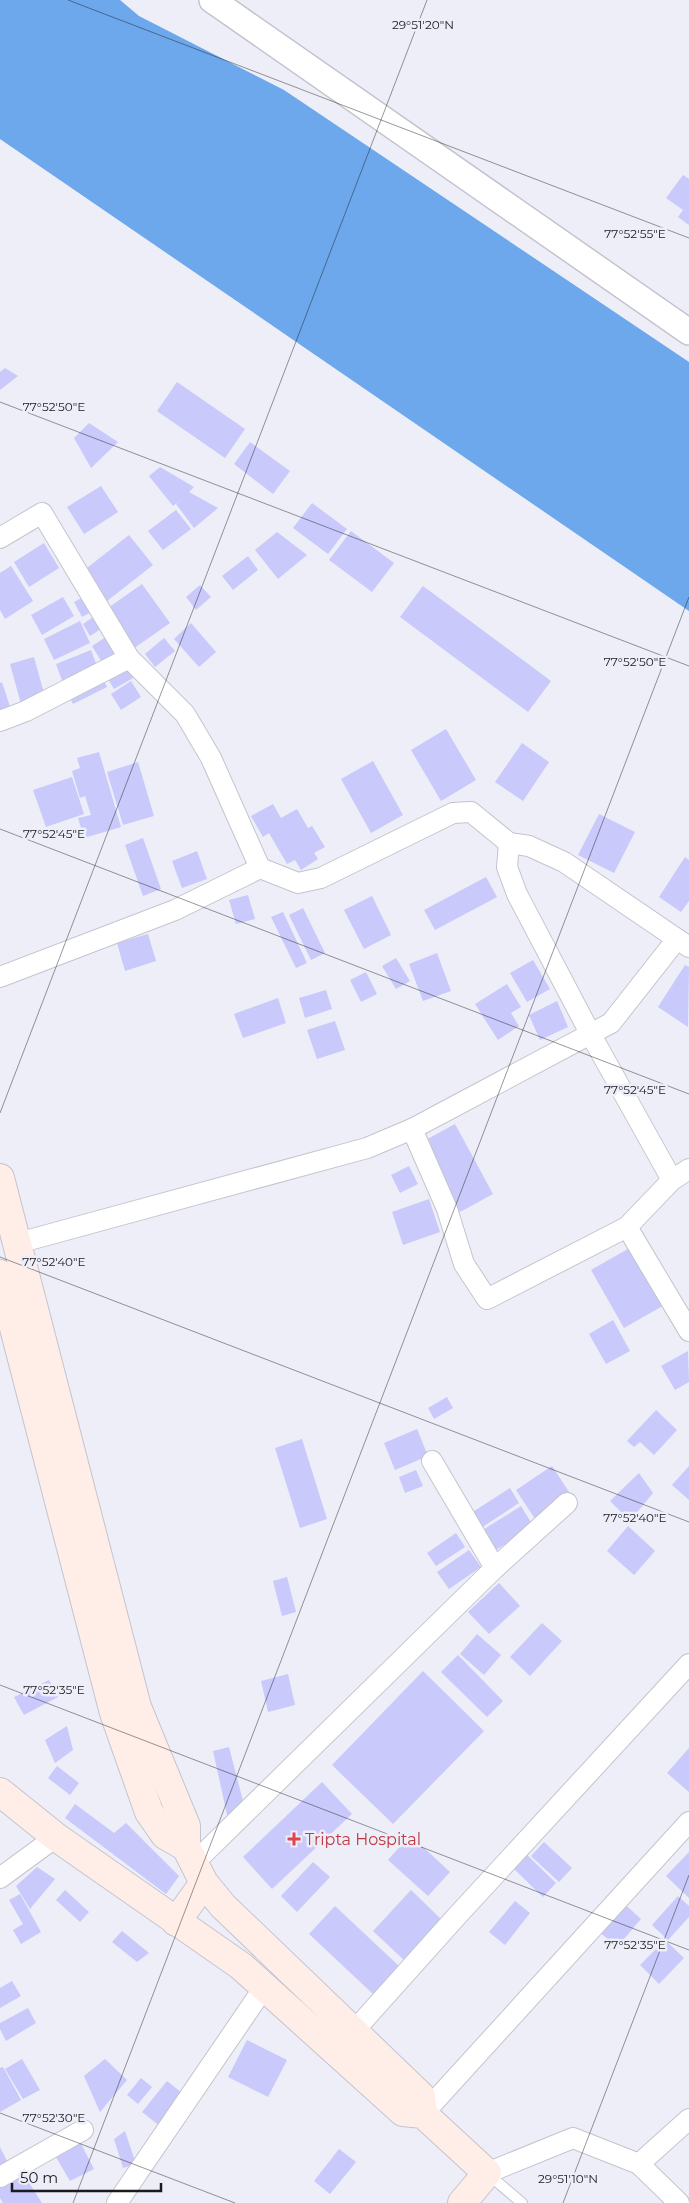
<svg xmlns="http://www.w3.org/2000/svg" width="689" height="2203" font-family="Montserrat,sans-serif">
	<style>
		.water { fill: #6ca8eb }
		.building { fill: #c9c9fb }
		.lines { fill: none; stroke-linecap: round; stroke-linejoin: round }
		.service-casing { stroke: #c4c4ce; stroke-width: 12 }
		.minor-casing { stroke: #c4c4ce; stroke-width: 22 }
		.tertiary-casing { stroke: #c4c4ce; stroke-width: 28 }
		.secondary-casing { stroke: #c4c4ce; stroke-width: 30 }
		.service { stroke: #fff; stroke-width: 10 }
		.minor { stroke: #fff; stroke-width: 20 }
		.tertiary { stroke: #fff; stroke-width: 25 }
		.secondary { stroke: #ffeee8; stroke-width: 28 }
		.ticks { fill: none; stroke: #1b1b1f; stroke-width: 1; stroke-opacity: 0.45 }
		.health-dot { fill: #e0444e; stroke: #edeef8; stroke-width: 2 }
		.labels { text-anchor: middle; stroke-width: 5; stroke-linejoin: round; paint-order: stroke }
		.health-label { font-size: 16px; fill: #be3a42; stroke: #edeef8; text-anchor: start }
		.ticks-label { font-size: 12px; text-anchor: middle; fill: #1b1b1f; stroke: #edeef8; stroke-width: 5; stroke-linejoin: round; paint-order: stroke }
	</style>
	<rect width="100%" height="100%" fill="#edeef8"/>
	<path class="water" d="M0,0H120L139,16L284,90L689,362V611L0,139Z"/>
	<g class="building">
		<path d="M683,175L689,179V225L678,217L683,210L666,198Z"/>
		<path d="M5,368L18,376L0,390V372Z"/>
		<path d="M177,382L245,429L225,458L157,411Z"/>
		<path d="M89,423L118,442L91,468L74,438Z"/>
		<path d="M250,442L290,471L273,494L234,464Z"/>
		<path d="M160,467L194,487L189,492L218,508L194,528L176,504L185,496L173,506L149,476Z"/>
		<path d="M101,486L118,512L84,534L67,507Z"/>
		<path d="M312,503L347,529L328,554L293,528Z"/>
		<path d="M176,510L191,529L163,550L148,531Z"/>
		<path d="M351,531L394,563L372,592L329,560Z"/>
		<path d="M277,532L307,555L278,579L255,550Z"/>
		<path d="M129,535L153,565L107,601L83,571Z"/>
		<path d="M44,543L59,568L29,587L14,562Z"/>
		<path d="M248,556L258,570L233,590L222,576Z"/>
		<path d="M11,566L33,601L5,619L0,610V573Z"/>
		<path d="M142,584L170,623L133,649L105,610Z"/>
		<path d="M200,585L211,597L196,610L186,597Z"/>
		<path d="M423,586L551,681L528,712L400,617Z"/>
		<path d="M87,595L95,610L82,617L74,602Z"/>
		<path d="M63,597L74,616L42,635L31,615Z"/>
		<path d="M96,615L104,627L90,636L83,624Z"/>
		<path d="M80,621L90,643L54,660L44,639Z"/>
		<path d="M191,623L216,652L199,667L174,639Z"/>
		<path d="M109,635L120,653L103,664L92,646Z"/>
		<path d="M164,638L175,651L155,667L145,654Z"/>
		<path d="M91,650L98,669L63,683L56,664Z"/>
		<path d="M34,657L45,697L21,704L10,664Z"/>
		<path d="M124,663L133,678L114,689L105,674Z"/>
		<path d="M100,674L107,687L73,704L66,691Z"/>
		<path d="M131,681L141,697L121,710L111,694Z"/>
		<path d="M2,682L11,710L0,714V683Z"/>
		<path d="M446,729L476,780L441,801L411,750Z"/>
		<path d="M522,743L549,762L523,801L495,782Z"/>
		<path d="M99,752L121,827L84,838L78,818L91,815L85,796L80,798L72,771L80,768L77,758Z"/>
		<path d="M373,761L403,815L371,833L341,779Z"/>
		<path d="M138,762L154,816L123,825L107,772Z"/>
		<path d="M72,777L84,814L46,827L33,790Z"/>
		<path d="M273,804L281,818L297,809L308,828L312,826L325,847L314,853L318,859L301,870L295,860L287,864L269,833L263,837L251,816Z"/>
		<path d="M599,814L635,832L614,873L578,855Z"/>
		<path d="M143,838L161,889L143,896L125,845Z"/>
		<path d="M197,851L207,879L182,888L172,861Z"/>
		<path d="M685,857L689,860V901L681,912L659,897Z"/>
		<path d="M486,877L497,897L435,930L424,910Z"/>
		<path d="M248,895L255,919L236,924L229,900Z"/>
		<path d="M372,896L391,935L364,949L344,910Z"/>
		<path d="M303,908L325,953L311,960L289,915Z"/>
		<path d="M283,912L307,963L296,968L271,917Z"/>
		<path d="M148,934L156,961L125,971L117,943Z"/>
		<path d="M437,953L451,991L423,1001L409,964Z"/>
		<path d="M396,958L410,981L396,989L382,966Z"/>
		<path d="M533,960L550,989L527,1002L510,973Z"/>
		<path d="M685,965L689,967L688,1027L658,1007Z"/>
		<path d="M366,972L377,994L361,1002L350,980Z"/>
		<path d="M507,984L521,1007L511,1013L519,1026L498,1040L475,1004Z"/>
		<path d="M326,990L332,1009L305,1018L299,998Z"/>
		<path d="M278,998L286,1023L243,1038L234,1014Z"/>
		<path d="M557,1001L568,1027L540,1040L529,1015Z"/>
		<path d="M335,1021L345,1050L317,1059L307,1030Z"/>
		<path d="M455,1124L493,1194L460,1212L422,1142Z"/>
		<path d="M409,1166L418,1184L400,1193L391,1175Z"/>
		<path d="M429,1199L440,1232L403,1245L392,1212Z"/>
		<path d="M633,1246L666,1304L624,1328L591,1270Z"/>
		<path d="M613,1320L630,1351L606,1364L589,1334Z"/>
		<path d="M688,1351L689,1382L675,1390L661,1366Z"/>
		<path d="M447,1397L453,1408L434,1419L428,1408Z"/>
		<path d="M656,1410L677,1430L654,1455L640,1442L634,1447L627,1441Z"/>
		<path d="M417,1429L428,1456L395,1470L384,1443Z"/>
		<path d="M302,1439L327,1519L300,1528L275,1448Z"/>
		<path d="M552,1466L571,1495L535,1519L516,1490Z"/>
		<path d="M689,1466V1500L672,1485Z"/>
		<path d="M416,1470L423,1486L405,1493L399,1477Z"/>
		<path d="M639,1473L653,1493L630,1521L610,1501Z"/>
		<path d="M510,1488L519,1503L478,1530L468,1515Z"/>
		<path d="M521,1506L534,1527L494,1551L481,1531Z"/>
		<path d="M628,1526L655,1551L634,1575L607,1551Z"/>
		<path d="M456,1533L465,1547L436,1566L427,1553Z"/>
		<path d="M469,1550L481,1567L449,1589L437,1572Z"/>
		<path d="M287,1577L296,1612L282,1616L273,1581Z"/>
		<path d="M499,1583L520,1606L489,1634L468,1612Z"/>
		<path d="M542,1623L562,1641L530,1676L510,1657Z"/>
		<path d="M477,1634L501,1655L484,1675L460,1654Z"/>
		<path d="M458,1655L503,1701L487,1717L441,1672Z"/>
		<path d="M423,1671L484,1731L393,1824L332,1765Z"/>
		<path d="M288,1674L295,1705L268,1712L261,1681Z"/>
		<path d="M49,1680L58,1697L24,1715L14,1697Z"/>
		<path d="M67,1726L73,1750L55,1763L45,1740Z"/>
		<path d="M229,1747L244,1805L228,1819L213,1751Z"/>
		<path d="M689,1748V1792L667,1773Z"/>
		<path d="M57,1766L79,1783L70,1795L48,1778Z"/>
		<path d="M322,1782L352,1814L272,1889L243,1857Z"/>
		<path d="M75,1804L114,1833L126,1823L179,1876L166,1894L65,1818Z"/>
		<path d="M410,1835L450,1872L428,1896L388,1860Z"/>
		<path d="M544,1842L572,1868L559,1882L531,1856Z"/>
		<path d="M689,1852V1898L666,1876Z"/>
		<path d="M526,1854L556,1883L543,1897L513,1868Z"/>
		<path d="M313,1862L330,1877L297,1912L281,1896Z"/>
		<path d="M37,1867L55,1879L30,1909L16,1886Z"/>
		<path d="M65,1890L89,1912L80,1922L56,1900Z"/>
		<path d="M411,1890L443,1921L405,1961L373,1931Z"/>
		<path d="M20,1894L41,1932L21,1944L13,1930L23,1924L9,1900Z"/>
		<path d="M678,1896L689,1906V1917L668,1940L652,1925Z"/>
		<path d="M515,1901L530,1913L505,1945L489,1932Z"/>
		<path d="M621,1901L641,1919L617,1947L597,1930Z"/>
		<path d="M335,1906L399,1966L373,1994L309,1934Z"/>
		<path d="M122,1931L149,1953L137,1962L112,1942Z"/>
		<path d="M665,1940L684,1958L659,1984L640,1965Z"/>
		<path d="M12,1981L21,1996L0,2008V1988Z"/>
		<path d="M28,2008L36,2023L6,2041L0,2029V2023Z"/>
		<path d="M247,2040L287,2060L268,2097L228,2077Z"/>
		<path d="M22,2059L40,2090L23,2099L5,2069Z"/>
		<path d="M105,2059L127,2080L100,2112L84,2076Z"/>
		<path d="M3,2067L21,2100L0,2112V2068Z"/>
		<path d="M141,2078L152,2087L138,2104L127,2095Z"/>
		<path d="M167,2081L186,2096L161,2127L142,2112Z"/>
		<path d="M125,2131L136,2164L123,2168L114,2139Z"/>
		<path d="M78,2138L94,2169L70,2181L53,2152Z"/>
		<path d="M0,2147L10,2167L0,2172Z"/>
		<path d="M339,2149L356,2162L330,2194L314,2181Z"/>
		<path d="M19,2167L42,2203H3L0,2198V2179Z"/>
	</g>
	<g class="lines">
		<g class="service-casing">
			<path id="service" d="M488,2174L522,2203"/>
		</g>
		<g class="minor-casing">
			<g id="minor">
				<path d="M0,538L42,513L129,658L185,714L211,758L260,868L298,883L321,878L453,813L471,812L509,843L529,846L564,862L689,947"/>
				<path d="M0,721L26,711L129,658"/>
				<path d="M509,843L507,867L517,894L591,1035L672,1180"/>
				<path d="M0,977L175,910L260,868"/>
				<path d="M412,1129L447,1209L464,1264L487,1299L627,1227L672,1180L689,1169"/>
				<path d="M627,1227L689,1331"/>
				<path d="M18,1243L367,1148L412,1129L611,1023L677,939"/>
				<path d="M432,1461L495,1568"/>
				<path d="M194,1863L495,1568L567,1503"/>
				<path d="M0,1878L56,1837"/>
				<path d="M345,2041L456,1917L689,1664"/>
				<path d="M423,2114L689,1822"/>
				<path d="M639,2164L689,2119"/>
				<path d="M487,2173L573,2138L639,2164L679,2203"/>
				<path d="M0,2177L83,2130"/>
				<path d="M117,2203L265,1986"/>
			</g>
		</g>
		<g class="tertiary-casing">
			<path id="tertiary" d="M212,0L689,332"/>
		</g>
		<g class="secondary-casing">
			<g id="secondary">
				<path d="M0,1178L137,1707L186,1826V1847L204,1883L223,1906L421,2096L423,2114"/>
				<path d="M0,1274L114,1713L149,1812L165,1835L186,1847"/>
				<path d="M0,1792L56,1837L241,1966L403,2112L423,2114L487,2173L462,2203"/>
				<path d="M176,1922L204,1883"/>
			</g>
		</g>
		<use href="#service" class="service"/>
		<use href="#minor" class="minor"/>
		<use href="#tertiary" class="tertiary"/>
		<use href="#secondary" class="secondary"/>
	</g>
	<path class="ticks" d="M68,0L689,238M0,402L689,666M0,829L689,1094M0,1113L427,0M0,1257L689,1522M0,1685L689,1950M0,2113L235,2203M73,2203L689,597M563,2203L689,1875"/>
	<path class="health-dot" d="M291.5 1831.5h5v5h5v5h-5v5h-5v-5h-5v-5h5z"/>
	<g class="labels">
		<g class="health-label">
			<text x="305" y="1845">Tripta Hospital</text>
		</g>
	</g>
	<g class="ticks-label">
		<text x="423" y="29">29°51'20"N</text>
		<text x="635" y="238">77°52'55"E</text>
		<text x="54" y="411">77°52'50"E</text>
		<text x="635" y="666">77°52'50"E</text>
		<text x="54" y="838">77°52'45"E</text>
		<text x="635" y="1094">77°52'45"E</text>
		<text x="54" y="1266">77°52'40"E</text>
		<text x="635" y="1522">77°52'40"E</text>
		<text x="54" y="1694">77°52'35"E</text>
		<text x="635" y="1949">77°52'35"E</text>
		<text x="54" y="2122">77°52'30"E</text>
		<text x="568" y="2183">29°51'10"N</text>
	</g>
	<path d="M12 2183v8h149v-8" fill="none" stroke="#1b1b1f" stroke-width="2.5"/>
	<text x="20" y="2183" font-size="15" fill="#1b1b1f" stroke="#edeef8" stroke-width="4" paint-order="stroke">50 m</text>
</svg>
